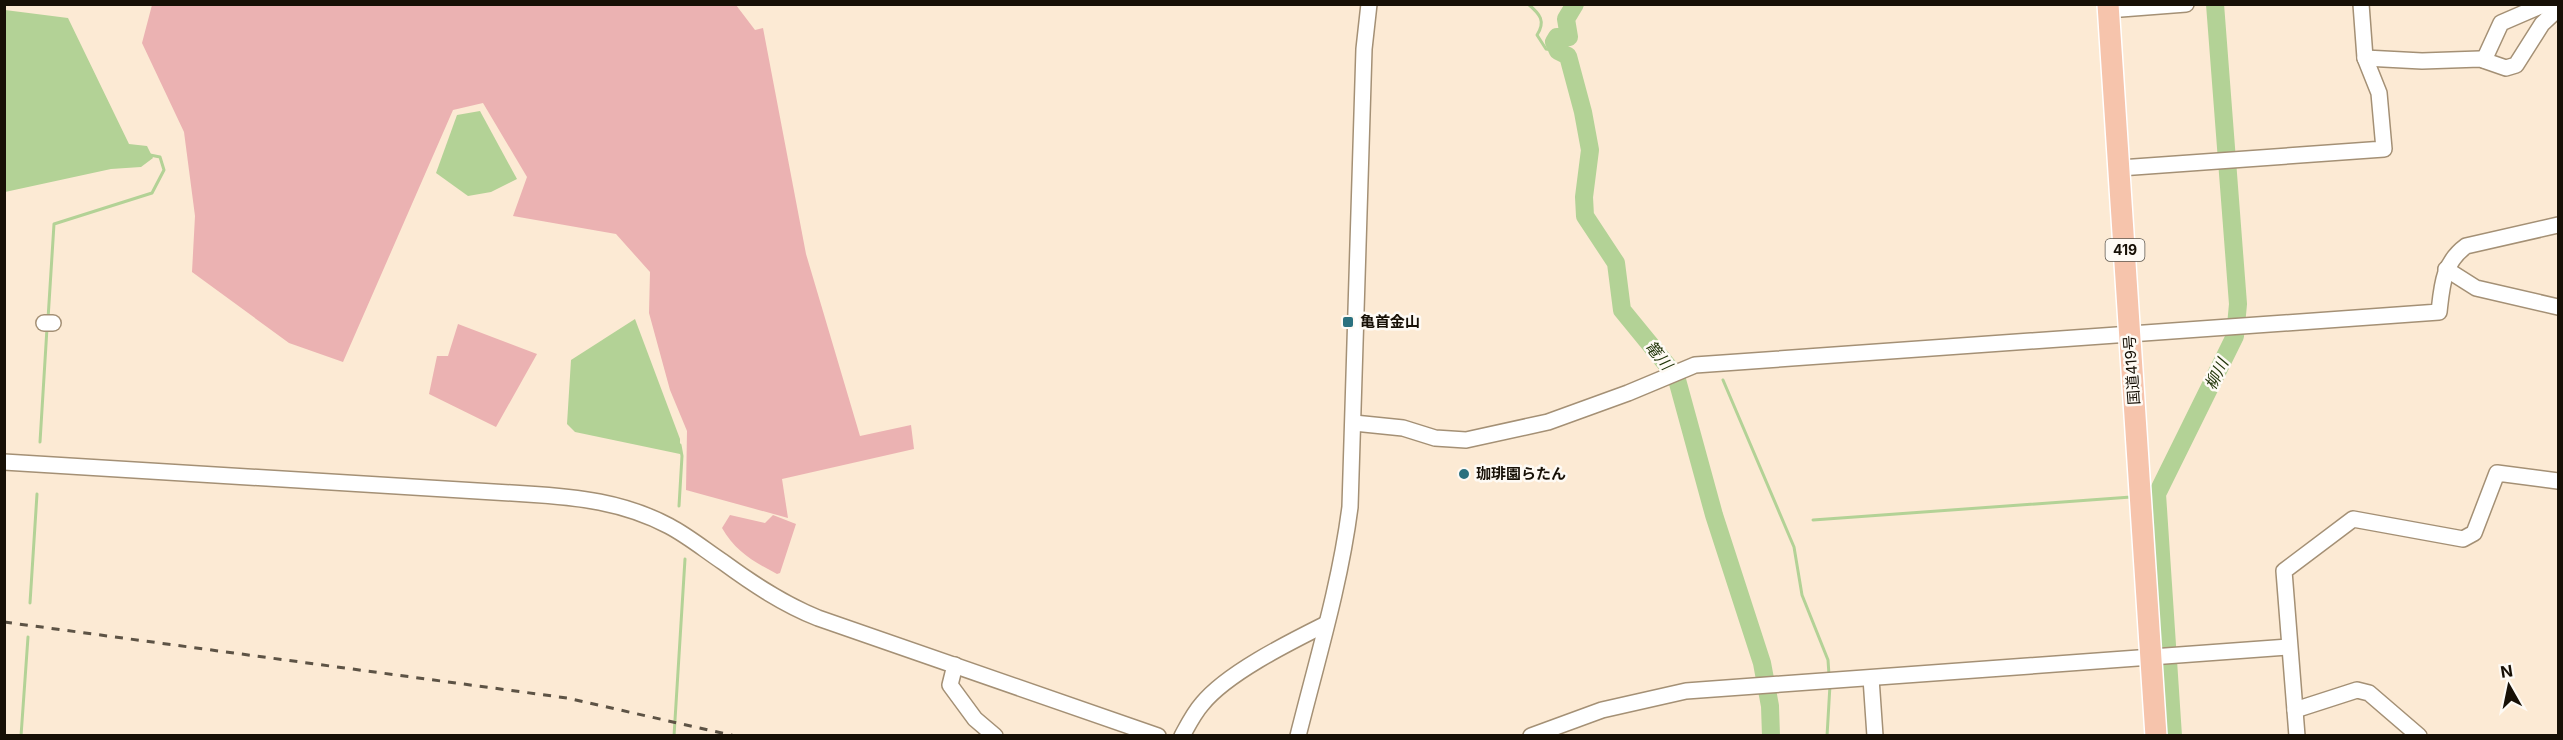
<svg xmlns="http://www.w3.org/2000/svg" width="2563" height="740" font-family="Inter,'Noto Sans JP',sans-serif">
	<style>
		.green { fill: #ebb2b2 }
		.water { fill: #b3d296 }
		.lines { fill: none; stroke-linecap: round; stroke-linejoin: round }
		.stream { stroke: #b3d296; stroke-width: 3 }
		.river { stroke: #b3d296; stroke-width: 18 }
		.minor-casing { stroke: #a49075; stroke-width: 18 }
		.highway-casing { stroke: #fff; stroke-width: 24 }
		.minor { stroke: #fff; stroke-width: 15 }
		.highway { stroke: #f6c4ac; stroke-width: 21 }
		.rail { stroke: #5d5345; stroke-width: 3; stroke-dasharray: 8 8; stroke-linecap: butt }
		.poi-dot { fill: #2b717f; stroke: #fefaf4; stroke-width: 2 }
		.labels { text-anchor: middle; stroke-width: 5; stroke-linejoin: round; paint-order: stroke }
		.shield { fill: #fefaf4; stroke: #5c564d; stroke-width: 1.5 }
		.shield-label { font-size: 14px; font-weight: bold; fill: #171006 }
		.poi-label { font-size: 15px; font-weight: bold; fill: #171006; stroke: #fefaf4; text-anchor: start }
		.street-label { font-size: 15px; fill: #171006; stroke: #fefaf4 }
		.water-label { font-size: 16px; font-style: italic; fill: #213509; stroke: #fefaf4 }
	</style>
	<rect width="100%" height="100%" fill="#fcead4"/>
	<g class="green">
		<path d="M152,5H736L755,30L763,28L806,254L860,436L911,425L914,449L782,479L788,518L686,490L687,431L670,390L649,313L650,272L616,234L513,216L527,177L483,103L453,110L343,362L289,343L192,272L195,216L184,132L142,43Z"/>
		<path d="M458,324L537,354L496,427L429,394L437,356H448Z"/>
		<path d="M730,515L765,523L773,515L796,524L780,573L777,574C754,562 735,551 722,528Z"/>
	</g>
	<g class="water">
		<path d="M5,10L68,18L129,144L147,146L153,158L141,167L111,169L5,192Z"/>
		<path d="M480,111L517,179L491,192L468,196L436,173L457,115Z"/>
		<path d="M635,319L680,439V454L575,432L567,424L571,360Z"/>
	</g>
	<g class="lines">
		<g class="stream">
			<path d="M1528,4C1540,14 1546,21 1537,35L1546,49L1558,51"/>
			<path d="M48,319L54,224L152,193L164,170L160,157L150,155"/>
			<path d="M1723,380L1794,547L1802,595L1828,660L1829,675"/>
			<path d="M40,442L47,328"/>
			<path d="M679,506L682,456L680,445"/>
			<path d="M1813,520L2131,497"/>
			<path d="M30,603L37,494"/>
			<path d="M21,736L28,637"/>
			<path d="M674,736L685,559"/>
			<path d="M1827,736L1830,685"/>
		</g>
		<g class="river">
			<path d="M1575,4L1566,19L1569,37H1557L1554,42L1558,51L1568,56L1583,112L1590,150L1584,197L1585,216L1616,263L1622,310L1676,376L1714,515L1762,663L1770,706L1771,736"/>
			<path d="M2173,736L2157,494L2235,336L2238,304L2215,4"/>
		</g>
		<g class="minor-casing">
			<g id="minor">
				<path d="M2108,10L2186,4"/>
				<path d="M2365,58L2422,61L2480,59L2506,68L2516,65L2542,24L2558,9"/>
				<path d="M2484,60L2501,23L2538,7L2551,4"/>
				<path d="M2120,168L2384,149L2379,93L2365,58L2361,4"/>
				<path d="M2446,269L2476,288L2558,307"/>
				<path d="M44,323H53"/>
				<path d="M1354,423L1403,428L1435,438L1466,440L1548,422L1628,393L1695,365L2439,312C2442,285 2443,263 2466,246L2558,225"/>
				<path d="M4,462L527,494C577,497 624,502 669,526C688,536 705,550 723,562C753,584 783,604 818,618L1158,736"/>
				<path d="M955,665L950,685L975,719L995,736"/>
				<path d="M1871,678L1875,736"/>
				<path d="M2295,710L2357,690L2369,693L2419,736"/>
				<path d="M1182,736C1188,725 1194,713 1202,704C1227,673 1290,642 1326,624"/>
				<path d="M1298,736C1317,660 1340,585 1350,507L1364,49L1369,4"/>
				<path d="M1531,736L1602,710L1686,691L2289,647"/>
				<path d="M2297,736L2284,571L2353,519L2463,539L2474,533L2497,473L2558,481"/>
			</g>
		</g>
		<g class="highway-casing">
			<path id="highway" d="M2108,4L2156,736"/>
		</g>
		<use href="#minor" class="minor"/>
		<use href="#highway" class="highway"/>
		<path class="rail" d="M4,622L567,698L735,736"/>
	</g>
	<g class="poi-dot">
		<rect x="1342" y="316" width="12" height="12" rx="3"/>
		<circle cx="1464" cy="474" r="6"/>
	</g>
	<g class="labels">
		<rect class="shield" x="2105.5" y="239" width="39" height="22" rx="4.5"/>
		<g class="shield-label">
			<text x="2125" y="255">419</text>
		</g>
		<g class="poi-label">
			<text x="1360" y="327">亀首金山</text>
			<text x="1476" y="479">珈琲園らたん</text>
		</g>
		<g class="street-label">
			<text transform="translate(2132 370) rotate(-94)" y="5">国道419号</text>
		</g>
		<g class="water-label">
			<text transform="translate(1659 355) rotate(51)" y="6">篭川</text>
			<text transform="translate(2216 374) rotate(-64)" y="6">柳川</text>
		</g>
	</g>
	<rect width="2563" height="740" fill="none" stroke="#171006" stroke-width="12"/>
	<g transform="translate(2509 686) rotate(351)" stroke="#fefaf4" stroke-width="4.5" paint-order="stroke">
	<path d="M0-4.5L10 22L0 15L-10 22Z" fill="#171006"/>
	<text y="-9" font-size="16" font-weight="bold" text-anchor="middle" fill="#171006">N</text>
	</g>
</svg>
